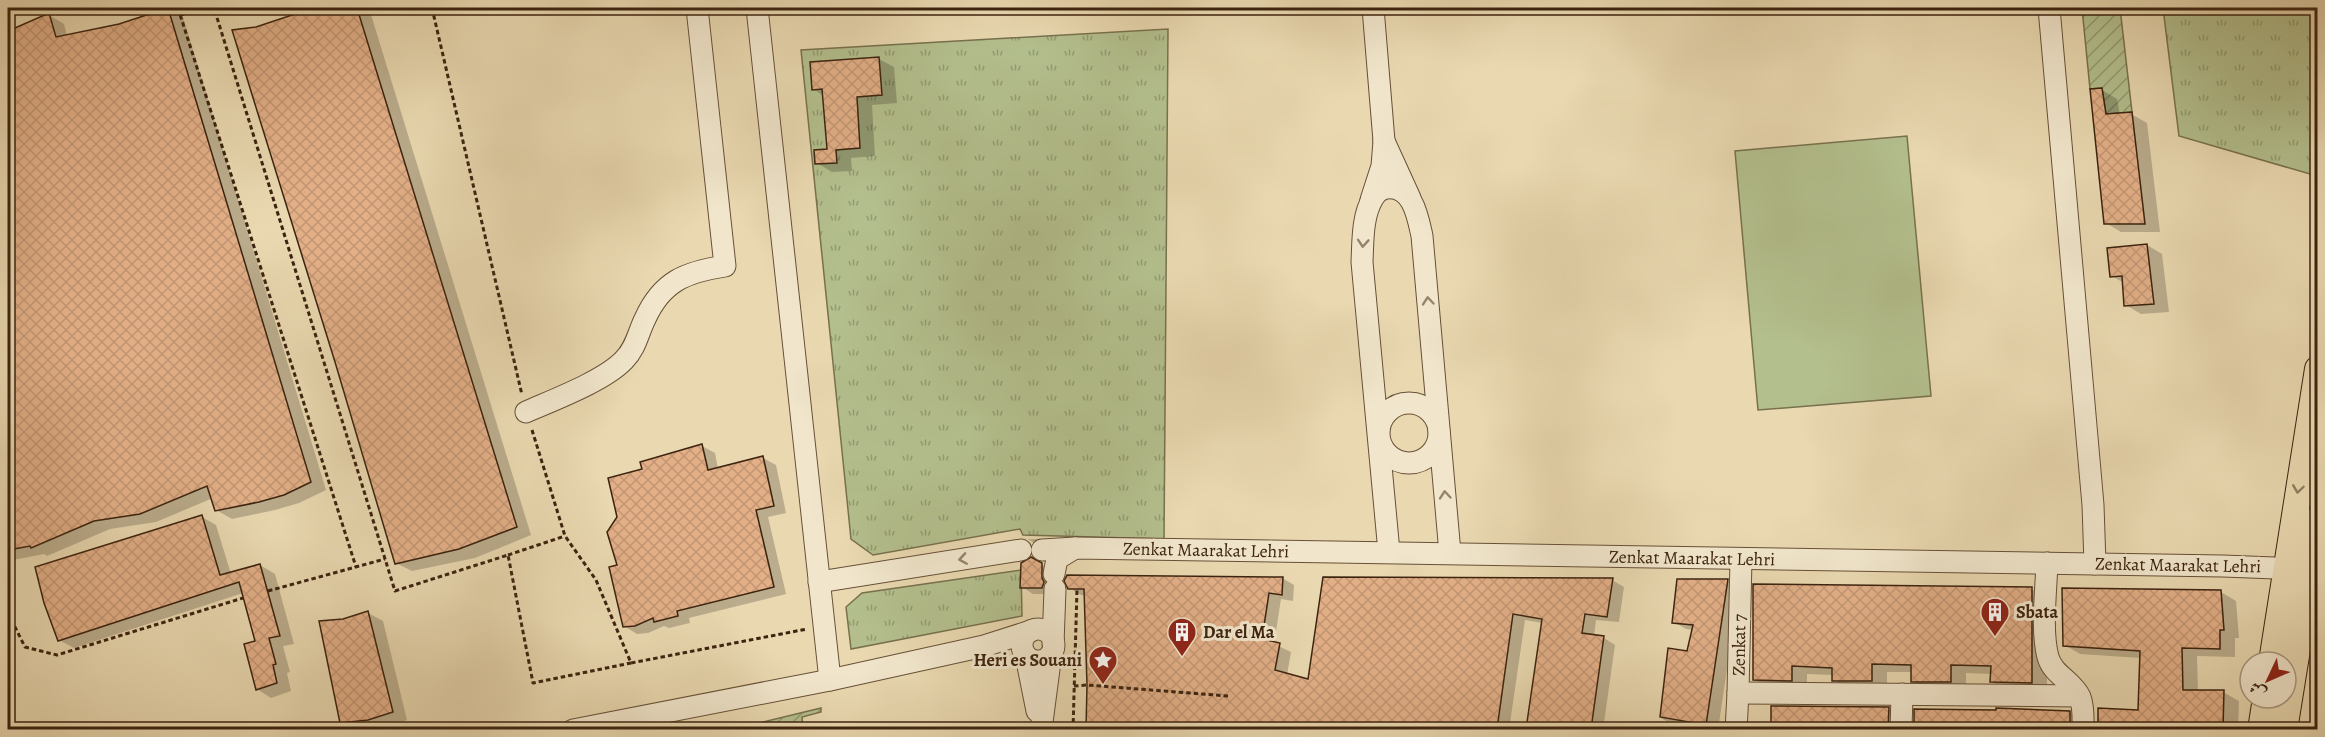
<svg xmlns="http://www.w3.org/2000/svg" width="2325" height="737" font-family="Alegreya,Amiri,serif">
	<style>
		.grass { fill: url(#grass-tufts); stroke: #78714e; stroke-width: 1.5 }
		.garden { fill: url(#garden-furrows); stroke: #78714e; stroke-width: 1.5 }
		.pitch { fill: #b3bf8d; stroke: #78714e; stroke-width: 1.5 }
		.shadow { fill: #0003 }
		.building { fill: url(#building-cross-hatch); stroke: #3c230f; stroke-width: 1.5 }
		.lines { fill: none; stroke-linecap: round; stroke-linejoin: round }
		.minor-casing { stroke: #675037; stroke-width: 23 }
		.major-casing { stroke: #3c230f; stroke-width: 28 }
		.path { stroke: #3c230f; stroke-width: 3; stroke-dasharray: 4.5 3; stroke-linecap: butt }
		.minor { stroke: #f1e6cc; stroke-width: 21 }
		.major { stroke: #e9d8b0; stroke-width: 26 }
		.oneway { stroke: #96846e }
		.oneway2 { stroke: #927e60 }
		.labels { text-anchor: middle; stroke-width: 6; stroke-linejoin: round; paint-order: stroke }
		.street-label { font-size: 18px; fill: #3c230f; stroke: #f1e6cc }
		.poi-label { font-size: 18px; font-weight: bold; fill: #3c230f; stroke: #f1e6cc; text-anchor: start }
	</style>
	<defs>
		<pattern id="grass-tufts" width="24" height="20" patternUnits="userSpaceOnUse" patternTransform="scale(1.5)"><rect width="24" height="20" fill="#b3bf8d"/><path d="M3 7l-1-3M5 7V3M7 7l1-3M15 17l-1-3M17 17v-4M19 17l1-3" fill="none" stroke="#939b72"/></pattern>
		<pattern id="garden-furrows" width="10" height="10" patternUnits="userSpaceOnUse" patternTransform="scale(1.5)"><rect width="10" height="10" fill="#b3bf8d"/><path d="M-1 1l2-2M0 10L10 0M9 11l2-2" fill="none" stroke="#939b72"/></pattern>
		<pattern id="building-cross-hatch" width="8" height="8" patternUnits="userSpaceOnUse" patternTransform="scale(1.5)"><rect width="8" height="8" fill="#e2af87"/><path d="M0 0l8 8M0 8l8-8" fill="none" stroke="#c39673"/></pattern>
	</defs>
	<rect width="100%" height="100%" fill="#e9d8b0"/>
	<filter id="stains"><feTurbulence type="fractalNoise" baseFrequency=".00333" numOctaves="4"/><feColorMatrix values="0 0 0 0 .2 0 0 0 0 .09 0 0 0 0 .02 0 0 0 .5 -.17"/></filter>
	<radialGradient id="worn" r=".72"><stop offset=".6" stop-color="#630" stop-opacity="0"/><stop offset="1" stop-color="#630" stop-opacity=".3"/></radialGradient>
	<g class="grass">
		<path d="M2163,8H2317V176L2179,136Z"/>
		<path d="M1168,29L1164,539L1023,535L1020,529L873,555L851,539L801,50Z"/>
		<path d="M1021,570L1022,616L851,649L846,607L862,593Z"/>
	</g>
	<g class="garden">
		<path d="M2082,8H2120L2132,112L2106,114L2102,88L2090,89Z"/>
		<path d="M821,708V712L802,717L803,729H748L747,726Z"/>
	</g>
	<path class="pitch" d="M1907,136L1931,396L1758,410L1735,151Z"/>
	<g class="shadow">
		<path d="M317,8H369L531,535L475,558L412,571L396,563L336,361L256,28Z"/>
		<path d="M2085,8H2130L2131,14L2095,13Z"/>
		<path d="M167,9L183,17L326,490L299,503L275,510L232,519L216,510L213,498L156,522L110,529L47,556L44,554L8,561V32L49,15L64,24L67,36L119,25Z"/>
		<path d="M879,59L894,67L897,103L872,105L875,156L851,158L852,171L832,172L817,163L828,150L824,96L813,89Z"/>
		<path d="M2102,90L2117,99L2120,115L2131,114L2147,123L2160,232H2121L2106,223Z"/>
		<path d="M2147,245L2162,254L2169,312L2141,314L2126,305L2124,283L2112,276Z"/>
		<path d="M702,446L715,453L718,469L763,458L776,465L786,513L768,517L786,594L689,618L690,623L669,628L664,626L648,633L637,634L624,626L619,566L618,517L644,470Z"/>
		<path d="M202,517L216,525L231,574L260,565L275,574L294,644L283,646L290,672L287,673L291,691L271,698L257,689V643L243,593L74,648L59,640Z"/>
		<path d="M1028,539H1039L1049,545L1044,549Z"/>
		<path d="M1031,559L1053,571L1054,594H1033L1022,587Z"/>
		<path d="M1282,578L1294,585L1293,601L1281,599L1274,644L1291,652L1287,675L1309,681L1612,580L1624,587L1619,622L1596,620L1594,636L1604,638L1615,645L1603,730H1527L1543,623L1525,620L1509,730H1087L1089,685L1086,595H1081L1069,588Z"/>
		<path d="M1727,580L1739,587L1718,730H1682V726L1673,725L1661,718L1669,649L1688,653L1693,630L1686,629L1674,622Z"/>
		<path d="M1755,586L2031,589L2047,598V691H2007L1992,682V674L1966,673V690H1928L1913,681V672H1887V689H1849L1834,680V675L1807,674V689L1770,688L1754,680Z"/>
		<path d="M2221,592L2236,601L2239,638H2235V657L2197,656L2198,692H2223L2239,701L2238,730H2103V727L2139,712L2141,658L2080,654L2065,645Z"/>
		<path d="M368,613L383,621L407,720L384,728L355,730L342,722L343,621Z"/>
		<path d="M1773,708L1888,709L1904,718V730H1772Z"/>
		<path d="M1916,710H2032L2070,713L2085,722V730H1914Z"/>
		<path d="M2313,711L2318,712V730H2311Z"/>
	</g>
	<g class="building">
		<path d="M168,8L311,482L284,495L259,502L215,511L207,486L140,514L94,521L31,548L30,546L8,550V31L49,13L56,37L119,24Z"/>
		<path d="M313,8H357L517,527L459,549L395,564L335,362L232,30L256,27Z"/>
		<path d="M879,57L882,95L857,97L860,148L836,150L837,163L815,164L814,150L827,149L822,89L812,90L810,62Z"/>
		<path d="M2102,88L2106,114L2132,112L2145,224H2104L2090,89Z"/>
		<path d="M2147,244L2154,304L2124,306L2122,276L2110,277L2107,248Z"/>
		<path d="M702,444L708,470L763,456L774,506L756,510L774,587L677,611L678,616L654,622L653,618L635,626L623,627L609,567L617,565L607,532L617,517L608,478L642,469L640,462Z"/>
		<path d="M202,515L220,575L260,564L280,636L269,638L276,664L273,665L277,683L256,690L244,644L255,641L239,582L58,641L44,603L35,567Z"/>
		<path d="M1031,557L1042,563V578L1044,582L1042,588H1020L1021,563Z"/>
		<path d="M1067,575L1283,577L1282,595L1269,593L1262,639L1280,643L1275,670L1308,679L1323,577L1613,578L1607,617L1585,614L1582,633L1604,636L1591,729H1526L1542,619L1513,614L1497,729H1086L1087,685L1084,589H1068L1064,581Z"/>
		<path d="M1677,579H1728L1706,725L1660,717L1668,648L1687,651L1693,625L1672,623Z"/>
		<path d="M1753,584L2032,587V683L1990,682L1991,666L1951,665V682H1911V665L1872,664V681H1832V668L1792,666V681L1753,680Z"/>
		<path d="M2062,588L2221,590L2224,630H2220V649L2182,648L2183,690H2224L2223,729H2101V726H2098V708L2138,710L2140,651L2063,646Z"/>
		<path d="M368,611L393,712L368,720L340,723L319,621L343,619Z"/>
		<path d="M1771,706L1889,707L1888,729H1771Z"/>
		<path d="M1996,708L2070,711V729H1914V709L1996,710Z"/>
	</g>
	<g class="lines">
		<g class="minor-casing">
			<g id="minor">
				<path d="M757,8L830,680"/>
				<path d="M1373,8L1384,141"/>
				<path d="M2049,8L2093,505L2095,564"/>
				<path d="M1371,200L1382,166L1384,141L1410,198"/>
				<circle cx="1409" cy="433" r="30"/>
				<path d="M526,412C553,400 604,381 624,360C636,348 638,333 645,319C662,281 686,272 725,266L697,8"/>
				<path d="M1042,550L1075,548L2223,566L2303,569"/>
				<path d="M1389,552L1362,262C1363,242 1362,216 1373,198C1376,193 1381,189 1387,188C1413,185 1418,218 1422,236L1450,553"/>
				<path d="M2047,563C2046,592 2041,630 2048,657C2053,675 2073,681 2080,697C2084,707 2083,719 2083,730"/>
				<path d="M1054,574L1057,559L1075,548"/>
				<path d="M819,582L1021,550"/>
				<circle cx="1038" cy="645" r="16"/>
				<path d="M1053,644L1055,589"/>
				<path d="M1026,656L1037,711"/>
				<path d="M1738,693L2079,696"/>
				<path d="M573,730L830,680L984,646L1031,631"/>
				<path d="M1041,730L1051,654"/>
				<path d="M1736,730L1738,693L1741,559"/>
				<path d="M1901,730L1902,694"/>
			</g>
		</g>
		<g class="major-casing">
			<g id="major">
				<path d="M2272,662L2318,369"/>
				<path d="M2261,730L2266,698"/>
				<path d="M2284,730L2318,519"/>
			</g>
		</g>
		<g class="path">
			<path d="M178,8L356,567"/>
			<path d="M432,8L522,395"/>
			<path d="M180,15L214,8L395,591L508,555L533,683L631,663"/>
			<path d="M532,430L565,536L596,580L631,663L807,629"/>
			<path d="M508,555L565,536"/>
			<path d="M268,591L385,559"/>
			<path d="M8,613L25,647L57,655L243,598"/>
			<path d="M1074,686L1087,685L1228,696"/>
			<path d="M1073,730L1077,589"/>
		</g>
		<use href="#minor" class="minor"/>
		<use href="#major" class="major"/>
	</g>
	<defs><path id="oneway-chevron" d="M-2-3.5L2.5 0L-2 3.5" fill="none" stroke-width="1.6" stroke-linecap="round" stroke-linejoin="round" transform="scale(1.5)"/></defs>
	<g class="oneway">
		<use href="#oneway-chevron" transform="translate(1363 243) rotate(94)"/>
		<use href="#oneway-chevron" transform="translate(1428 301) rotate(-95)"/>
		<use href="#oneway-chevron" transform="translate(1445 495) rotate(-95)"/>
		<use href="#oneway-chevron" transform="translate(963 559) rotate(171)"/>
	</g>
	<use class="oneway2" href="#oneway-chevron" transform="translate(2298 489) rotate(98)"/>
	<defs>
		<g id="building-pin" transform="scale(1.5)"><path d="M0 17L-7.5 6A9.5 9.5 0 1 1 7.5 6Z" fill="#8f2418" stroke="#f1e6cc"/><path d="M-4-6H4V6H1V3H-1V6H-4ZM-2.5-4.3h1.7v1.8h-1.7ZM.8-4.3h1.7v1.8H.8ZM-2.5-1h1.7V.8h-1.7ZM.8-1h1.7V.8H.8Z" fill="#fff"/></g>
		<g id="sight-pin" transform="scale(1.5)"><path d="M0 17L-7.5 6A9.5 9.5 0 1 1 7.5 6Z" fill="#8f2418" stroke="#f1e6cc"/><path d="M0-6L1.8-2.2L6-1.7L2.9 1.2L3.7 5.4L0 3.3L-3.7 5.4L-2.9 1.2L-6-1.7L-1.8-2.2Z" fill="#fff"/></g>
	</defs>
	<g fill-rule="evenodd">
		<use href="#building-pin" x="1995" y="612"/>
		<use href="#building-pin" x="1182" y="632"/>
		<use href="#sight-pin" x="1103" y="660"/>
	</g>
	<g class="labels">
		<g class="street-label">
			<text transform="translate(1206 550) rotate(1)" y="6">Zenkat Maarakat Lehri</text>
			<text transform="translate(1692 558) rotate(1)" y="6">Zenkat Maarakat Lehri</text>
			<text transform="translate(2178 565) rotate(1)" y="6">Zenkat Maarakat Lehri</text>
			<text transform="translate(1739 645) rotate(-89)" y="6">Zenkat 7</text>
		</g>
		<g class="poi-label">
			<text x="2016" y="618">Sbata</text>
			<text x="1203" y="638">Dar el Ma</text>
			<text x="1082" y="666" text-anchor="end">Heri es Souani</text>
		</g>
	</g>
	<rect width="2325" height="737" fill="none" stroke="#e9d8b0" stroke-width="30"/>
	<rect x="9" y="9" width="2307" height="719" fill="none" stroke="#3c230f" stroke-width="3"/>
	<rect x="15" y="15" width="2295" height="707" fill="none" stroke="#3c230f" stroke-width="1.5"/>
	<g transform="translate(2268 680) rotate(226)"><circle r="28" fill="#f1e6cc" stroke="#a99880" stroke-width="1.5"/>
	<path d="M0-4.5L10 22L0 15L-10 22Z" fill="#8f2418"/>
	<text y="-9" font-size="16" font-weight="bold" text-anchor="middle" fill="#3c230f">ش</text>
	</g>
	<rect width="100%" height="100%" filter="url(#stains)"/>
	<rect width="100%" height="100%" fill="url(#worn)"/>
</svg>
